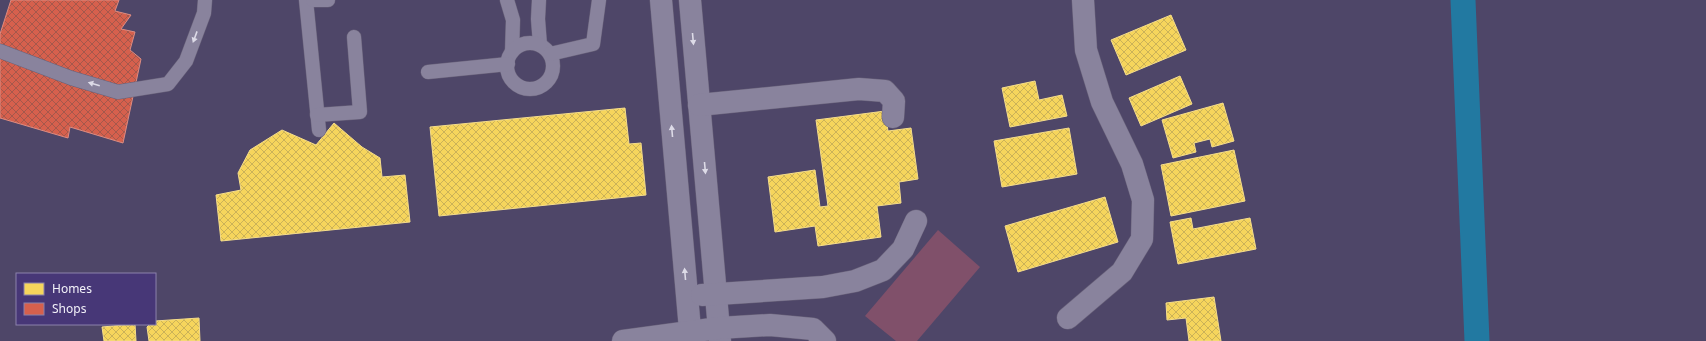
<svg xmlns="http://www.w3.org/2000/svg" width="1706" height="341" font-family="'Noto Sans',sans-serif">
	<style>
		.park { fill: #80506a }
		.homes { fill: url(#homes-cross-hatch); stroke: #f5dd8b }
		.shops { fill: url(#shops-cross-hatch); stroke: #de8c81 }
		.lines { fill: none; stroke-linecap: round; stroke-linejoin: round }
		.canal { stroke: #2279a1; stroke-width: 25 }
		.service-casing { stroke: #686179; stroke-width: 15 }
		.minor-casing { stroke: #686179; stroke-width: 23 }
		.service { stroke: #89839d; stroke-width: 14 }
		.minor { stroke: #89839d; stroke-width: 22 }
		.oneway { fill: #dddbe7 }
	</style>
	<defs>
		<pattern id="homes-cross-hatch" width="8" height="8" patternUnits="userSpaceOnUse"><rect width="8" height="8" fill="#f6d55c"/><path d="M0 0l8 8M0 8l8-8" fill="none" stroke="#cbb258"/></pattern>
		<pattern id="shops-cross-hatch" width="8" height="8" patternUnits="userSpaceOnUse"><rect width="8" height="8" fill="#d6604d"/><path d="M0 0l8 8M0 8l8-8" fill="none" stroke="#a5584c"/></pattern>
	</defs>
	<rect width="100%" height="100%" fill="#4e4668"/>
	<path class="park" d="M938,230L980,267L917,341H896L865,316Z"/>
	<g class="homes">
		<path d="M1171,15L1186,50L1126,75L1111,40Z"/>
		<path d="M1180,76L1192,104L1141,126L1129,98Z"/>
		<path d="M1035,81L1039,100L1062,95L1067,116L1010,127L1002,88Z"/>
		<path d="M1223,103L1234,141L1212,147L1210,139L1194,143L1196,152L1173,158L1162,120Z"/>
		<path d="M625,108L629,144L641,143L646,195L439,216L430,127Z"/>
		<path d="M885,111L888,131L911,128L918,179L899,182L901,203L877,206L881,237L818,246L815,226L775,232L768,177L815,170L820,207L828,206L816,120Z"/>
		<path d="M334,123L362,147L380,158L382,177L405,175L410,222L221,241L216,195L241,190L238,173L250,150L282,130L316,145Z"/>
		<path d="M1069,128L1077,174L1002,187L994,141Z"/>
		<path d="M1234,150L1245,201L1171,216L1161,165Z"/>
		<path d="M1105,197L1118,242L1018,272L1005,226Z"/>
		<path d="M1191,218L1193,229L1250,218L1256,249L1178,264L1170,222Z"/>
		<path d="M1214,297L1221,341H1189L1186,318L1167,320L1166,303Z"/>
		<path d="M199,318L200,341H149L147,327L150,324H155V321Z"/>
		<path d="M135,324L136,341H104L102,327Z"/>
	</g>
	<path class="shops" d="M11,0H119L115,11L131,15L121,29L135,32L130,50L141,59L123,143L70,127L68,138L0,118V34Z"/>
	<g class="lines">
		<path class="canal" d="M1463,0L1477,341"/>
		<g class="service-casing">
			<g id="service">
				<path d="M306,0L319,130"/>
				<path d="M313,0H328"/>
				<path d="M507,0L513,20L512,52"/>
				<path d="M539,0L538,19L540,45"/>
				<circle cx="530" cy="66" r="23"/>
				<path d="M0,51L71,78L118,92L168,84L186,61L204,13L205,0"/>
				<path d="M550,54L593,44L599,0"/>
				<path d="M428,72L508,64"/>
				<path d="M317,115L360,112L354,37"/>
			</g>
		</g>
		<g class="minor-casing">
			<g id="minor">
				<path d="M661,0L691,341"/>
				<path d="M690,0L720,341"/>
				<path d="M699,105L859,89L885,91L894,101L893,117"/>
				<path d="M702,295L823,287L855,281L883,270L903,249L916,221"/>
				<path d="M1068,318L1122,272L1142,239L1143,200L1132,164L1102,102L1086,50L1083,0"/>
				<path d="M623,341L719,328L770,325L813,329L825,341"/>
			</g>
		</g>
		<use href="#service" class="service"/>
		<use href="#minor" class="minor"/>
	</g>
	<defs><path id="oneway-solid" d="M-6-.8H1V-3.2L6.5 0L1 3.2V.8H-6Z"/></defs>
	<g class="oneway">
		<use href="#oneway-solid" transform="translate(195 37) rotate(110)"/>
		<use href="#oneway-solid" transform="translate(693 39) rotate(85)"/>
		<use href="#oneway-solid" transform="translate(94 84) rotate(-164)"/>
		<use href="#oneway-solid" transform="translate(672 131) rotate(-95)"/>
		<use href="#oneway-solid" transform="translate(705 168) rotate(85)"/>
		<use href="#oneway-solid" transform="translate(685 274) rotate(-95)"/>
	</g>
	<rect x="16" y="273" width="140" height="52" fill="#473777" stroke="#8b81ab"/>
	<rect x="24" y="283" width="20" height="12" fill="#f6d55c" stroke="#8b81ab"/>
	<text x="52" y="293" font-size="12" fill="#f2f1f9">Homes</text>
	<rect x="24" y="303" width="20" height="12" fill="#d6604d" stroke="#8b81ab"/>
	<text x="52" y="313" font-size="12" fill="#f2f1f9">Shops</text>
</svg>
